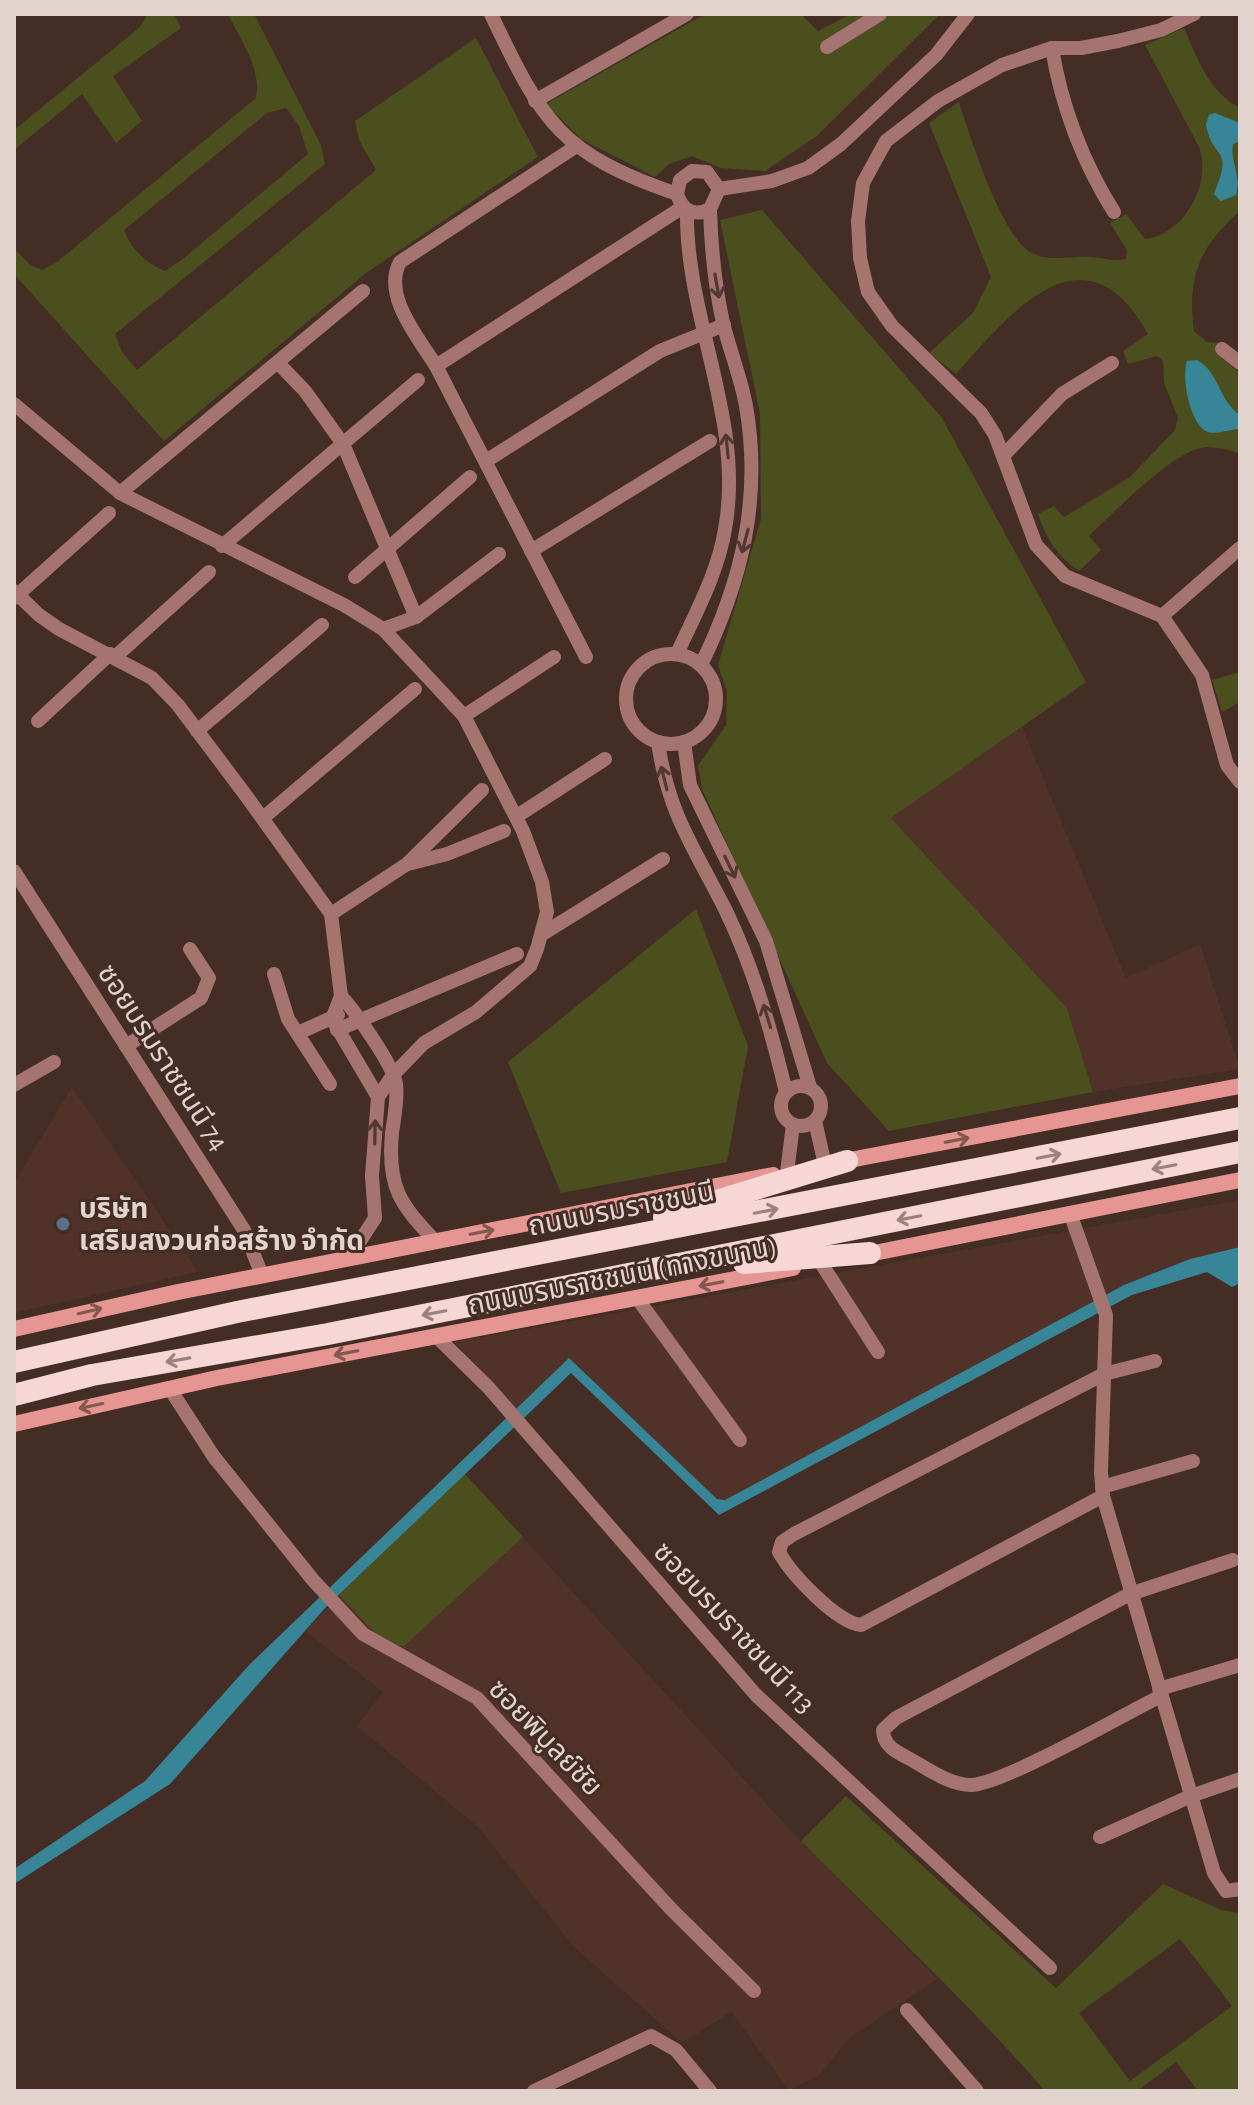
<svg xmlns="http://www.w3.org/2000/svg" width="1254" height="2105" font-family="'Alegreya Sans','Noto Sans Thai',sans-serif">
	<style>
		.built { fill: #503228 }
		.green { fill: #4a4f1d; fill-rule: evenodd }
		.water { fill: #378597 }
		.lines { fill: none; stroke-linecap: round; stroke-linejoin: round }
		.minor { stroke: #a57370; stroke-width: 14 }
		.secondary { stroke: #e59692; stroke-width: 16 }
		.trunk { stroke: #f6d7d5; stroke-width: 22 }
		.oneway { stroke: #523830 }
		.oneway2 { stroke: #845751 }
		.oneway3 { stroke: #9c827d }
		.service-dot { fill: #5c6f8a; stroke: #432d25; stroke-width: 3 }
		.labels { text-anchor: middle; stroke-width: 6; stroke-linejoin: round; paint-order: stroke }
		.street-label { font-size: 28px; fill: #e2d3ce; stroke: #432d25 }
		.poi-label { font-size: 28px; font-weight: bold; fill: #e2d3ce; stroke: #432d25; text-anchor: start }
	</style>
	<rect width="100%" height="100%" fill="#432d25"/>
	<g class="built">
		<path d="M1022,727L1126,978L1200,944L1240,1069L1093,1092L1067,1008L891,818Z"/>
		<path d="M72,1087L198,1272L14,1313V1183Z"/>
		<path d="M1240,1200V1247L1190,1259L1124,1285L725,1500L717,1499L569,1358L515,1409L455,1342Z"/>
		<path d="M464,1473L793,1833L937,1979L847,2040L819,2076L789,2090L731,2012L682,2043L573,1946L479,1828L357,1726L383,1692L305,1631Z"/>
	</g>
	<g class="green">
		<path d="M148,14H174L181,28L113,76L142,121L116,143L82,94L14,150V130L140,27Z"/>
		<path d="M228,14H254L321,145L325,164L115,334L122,352L137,370L376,170L359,140L355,121L476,38L538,157L366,273L164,441L14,274V248L30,265L42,270L57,262L256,98C262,69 240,39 228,14ZM286,108L299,126L308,154L184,258L165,271C145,263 132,250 124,230L267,113Z"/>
		<path d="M705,14H801L818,31L851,14H940L817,136L765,171L721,168L692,156L669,164L655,177L581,139L546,104Z"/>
		<path d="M1184,28C1198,59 1208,91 1240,108V211C1199,247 1187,277 1194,331L1207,342L1220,343L1216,353L1240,373V454C1228,449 1210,445 1197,449C1168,457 1112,514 1089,536L1101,550L1079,571C1058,557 1046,539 1038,514L1054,506L1064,517L1130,477L1175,430L1178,418L1164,383L1163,361L1157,356L1128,364L1123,351L1148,334C1085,220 1011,312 956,374L929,353L973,313L991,277L929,123L959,102C970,136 1000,233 1030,252C1049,263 1071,255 1090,257C1105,258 1111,262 1126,259L1127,250L1110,223L1126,214L1145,239C1185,234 1212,183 1199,147L1145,45Z"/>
		<path d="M762,210L942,418L1086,682L891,818L1067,1008L1093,1092L889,1131L827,1063L702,789L698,766L726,725L727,692L718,665L761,519L760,414L720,220Z"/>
		<path d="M1240,672V702L1222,712L1212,680Z"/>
		<path d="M696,909L748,1046L727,1162L561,1193L508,1062Z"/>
		<path d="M464,1473L523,1537L403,1647L380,1638L339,1595Z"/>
		<path d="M846,1796L1056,1988L1163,1884L1221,1910L1240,1913V2091H1198L1176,2062L1137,2091H1045C969,2003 883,1924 801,1841ZM1180,1939L1232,2006L1130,2081L1079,2013Z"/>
	</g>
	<g class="water">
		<path d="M1215,113L1240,123V141L1233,144C1230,162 1242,176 1236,195L1221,201L1214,194C1235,144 1212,162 1206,124L1209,115Z"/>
		<path d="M1197,360C1220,373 1218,400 1240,415V429C1230,429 1217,435 1208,432C1190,426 1181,377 1187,361Z"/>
		<path d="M1240,1247V1283L1232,1287L1207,1272L1132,1295L719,1515L571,1373L326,1607L170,1784L14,1884V1869L145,1781L250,1664L569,1358L717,1499L725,1500L1124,1285L1190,1259Z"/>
	</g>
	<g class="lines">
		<g class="minor">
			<path d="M491,14C542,122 560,154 677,194C682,211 695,217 710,209L719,189L707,172L692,171L680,180L677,194"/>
			<path d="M1194,14L1161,30L1118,41L1081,48H1052L1002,65L938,101L886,141L863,183L858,221L860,258L868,292L892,326L981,413L995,435L1036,545L1065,576L1162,616L1202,675L1227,765L1240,782"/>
			<path d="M827,47L880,14"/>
			<path d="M1052,48C1061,105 1083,163 1114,212"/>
			<path d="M535,101L687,14"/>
			<path d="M575,147L400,262C382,295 418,337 436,366L683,207"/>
			<path d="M719,189L772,181L808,168L841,144L936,55L968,14"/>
			<path d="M1222,349L1240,363"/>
			<path d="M278,363L305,391L343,444L416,617"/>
			<path d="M436,366L586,657"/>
			<path d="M14,404L120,493L344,605L383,629L464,716L523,831L542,882L547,912L537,949L530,966L476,1012L424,1043L393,1075L378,1097L372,1176L375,1218L349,1258"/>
			<path d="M1003,456L1062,394L1112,363"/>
			<path d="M486,461L660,351L724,325"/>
			<path d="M120,493L363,291"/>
			<path d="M222,546L418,380"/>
			<path d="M531,551L710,441"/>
			<path d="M355,577L470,477"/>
			<path d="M14,591L39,615L59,629L152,678L178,705L247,797L331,914L341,996L332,1019L378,1097"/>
			<path d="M14,598L109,513"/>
			<path d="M1162,616L1240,548"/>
			<path d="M383,629L416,617L499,554"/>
			<path d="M677,654C695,614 718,573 725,529C745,420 685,318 687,210"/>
			<circle cx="671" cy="699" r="45"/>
			<path d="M115,657L209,572"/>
			<path d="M701,665C742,581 762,498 746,406C741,378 730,351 723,323C715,286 711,247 710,209"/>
			<path d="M464,716L554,657"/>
			<path d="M38,721L110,654"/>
			<path d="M197,731L322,625"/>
			<path d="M658,742C668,814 695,849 726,911C754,969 771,1030 786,1092"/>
			<path d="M684,742L690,785L766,941L810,1087"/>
			<path d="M517,816L605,759"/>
			<path d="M263,818L415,689"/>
			<path d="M408,864L447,854L504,831"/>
			<path d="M14,871L244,1230L262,1275"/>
			<path d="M331,914L407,864L482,790"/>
			<path d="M544,933L663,859"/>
			<path d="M274,974L288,1019L330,1084"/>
			<path d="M341,996C354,1010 394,1066 396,1084C398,1100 394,1118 392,1133C387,1187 400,1204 435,1241"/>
			<path d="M337,1030L517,954"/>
			<path d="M298,1033L338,1015"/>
			<path d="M126,1046L201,998L209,978L190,949"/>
			<path d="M14,1085L54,1062"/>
			<circle cx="801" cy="1106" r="20"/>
			<path d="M815,1121L825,1165"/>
			<path d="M787,1172L793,1125"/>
			<path d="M1070,1213L1106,1315L1101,1472L1103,1496L1214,1873L1226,1891L1240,1889"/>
			<path d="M821,1263L878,1352"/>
			<path d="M637,1298L740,1440"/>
			<path d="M437,1337L488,1387L756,1695L1050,1968"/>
			<path d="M170,1389L214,1457L313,1580L363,1634L477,1698L672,1910L754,1991"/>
			<path d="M1102,1487L1193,1461"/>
			<path d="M1103,1496L861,1625C836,1622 791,1574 779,1552L782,1542L794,1534L1104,1374L1155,1361"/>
			<path d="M1159,1689L1240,1665"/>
			<path d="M1161,1696C1124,1714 1004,1784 971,1785C950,1785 928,1769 910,1759C897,1752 883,1746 883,1730L896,1718L1130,1594L1233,1560"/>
			<path d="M1100,1837L1191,1796L1240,1779"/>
			<path d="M907,2010L977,2091"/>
			<path d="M534,2091L651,2036L676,2050L710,2091"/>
		</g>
		<g class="secondary">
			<path d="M839,1162L1240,1086"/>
			<path d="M859,1256L1240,1180"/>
			<path d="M14,1329L178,1292L773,1175"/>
			<path d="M14,1424L217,1378L793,1268"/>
		</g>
		<g class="trunk">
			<path d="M664,1217L847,1161"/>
			<path d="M744,1263L870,1253"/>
			<path d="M14,1362L237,1312L1240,1118"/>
			<path d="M14,1395L92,1375L328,1334L1240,1152"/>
		</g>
	</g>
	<defs><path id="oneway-shaft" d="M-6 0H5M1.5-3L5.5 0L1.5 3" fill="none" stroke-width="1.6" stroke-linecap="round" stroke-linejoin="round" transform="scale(2)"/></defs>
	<g class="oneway">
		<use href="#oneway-shaft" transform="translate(717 286) rotate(80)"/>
		<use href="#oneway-shaft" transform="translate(727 446) rotate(-96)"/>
		<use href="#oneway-shaft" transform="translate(745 541) rotate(105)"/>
		<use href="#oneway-shaft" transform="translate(664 778) rotate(-104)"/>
		<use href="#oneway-shaft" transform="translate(730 867) rotate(64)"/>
		<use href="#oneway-shaft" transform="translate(767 1016) rotate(-107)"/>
		<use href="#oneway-shaft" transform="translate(375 1132) rotate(-89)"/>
	</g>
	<g class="oneway2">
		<use href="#oneway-shaft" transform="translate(957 1140) rotate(-11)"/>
		<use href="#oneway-shaft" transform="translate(482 1232) rotate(-11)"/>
		<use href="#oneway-shaft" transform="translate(711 1284) rotate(169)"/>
		<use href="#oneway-shaft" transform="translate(90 1311) rotate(-13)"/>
		<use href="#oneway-shaft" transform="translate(346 1353) rotate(169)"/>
		<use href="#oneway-shaft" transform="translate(91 1406) rotate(168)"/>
	</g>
	<g class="oneway3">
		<use href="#oneway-shaft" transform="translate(1049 1156) rotate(-11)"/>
		<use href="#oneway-shaft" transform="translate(1164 1167) rotate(169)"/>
		<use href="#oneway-shaft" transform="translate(766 1211) rotate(-11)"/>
		<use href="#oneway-shaft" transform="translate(909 1218) rotate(169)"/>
		<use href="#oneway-shaft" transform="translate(434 1313) rotate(169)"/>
		<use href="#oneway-shaft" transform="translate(178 1360) rotate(170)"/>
	</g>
	<circle class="service-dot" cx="63" cy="1224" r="8"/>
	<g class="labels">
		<g class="street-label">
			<text transform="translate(164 1057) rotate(57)" y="10">ซอยบรมราชชนนี 74</text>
			<text transform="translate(621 1208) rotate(-11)" y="10">ถนนบรมราชชนนี</text>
			<text transform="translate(622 1275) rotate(-11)" y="10">ถนนบรมราชชนนี (ทางขนาน)</text>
			<text transform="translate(735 1627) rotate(47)" y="10">ซอยบรมราชชนนี 113</text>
			<text transform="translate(546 1737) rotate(46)" y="10">ซอยพิบูลย์ชัย</text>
		</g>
		<g class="poi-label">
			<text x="79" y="1218">บริษัท<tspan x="79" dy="32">เสริมสงวนก่อสร้าง จำกัด</tspan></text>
		</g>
	</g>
	<rect width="1254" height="2105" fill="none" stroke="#e2d3ce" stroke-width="32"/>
</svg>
